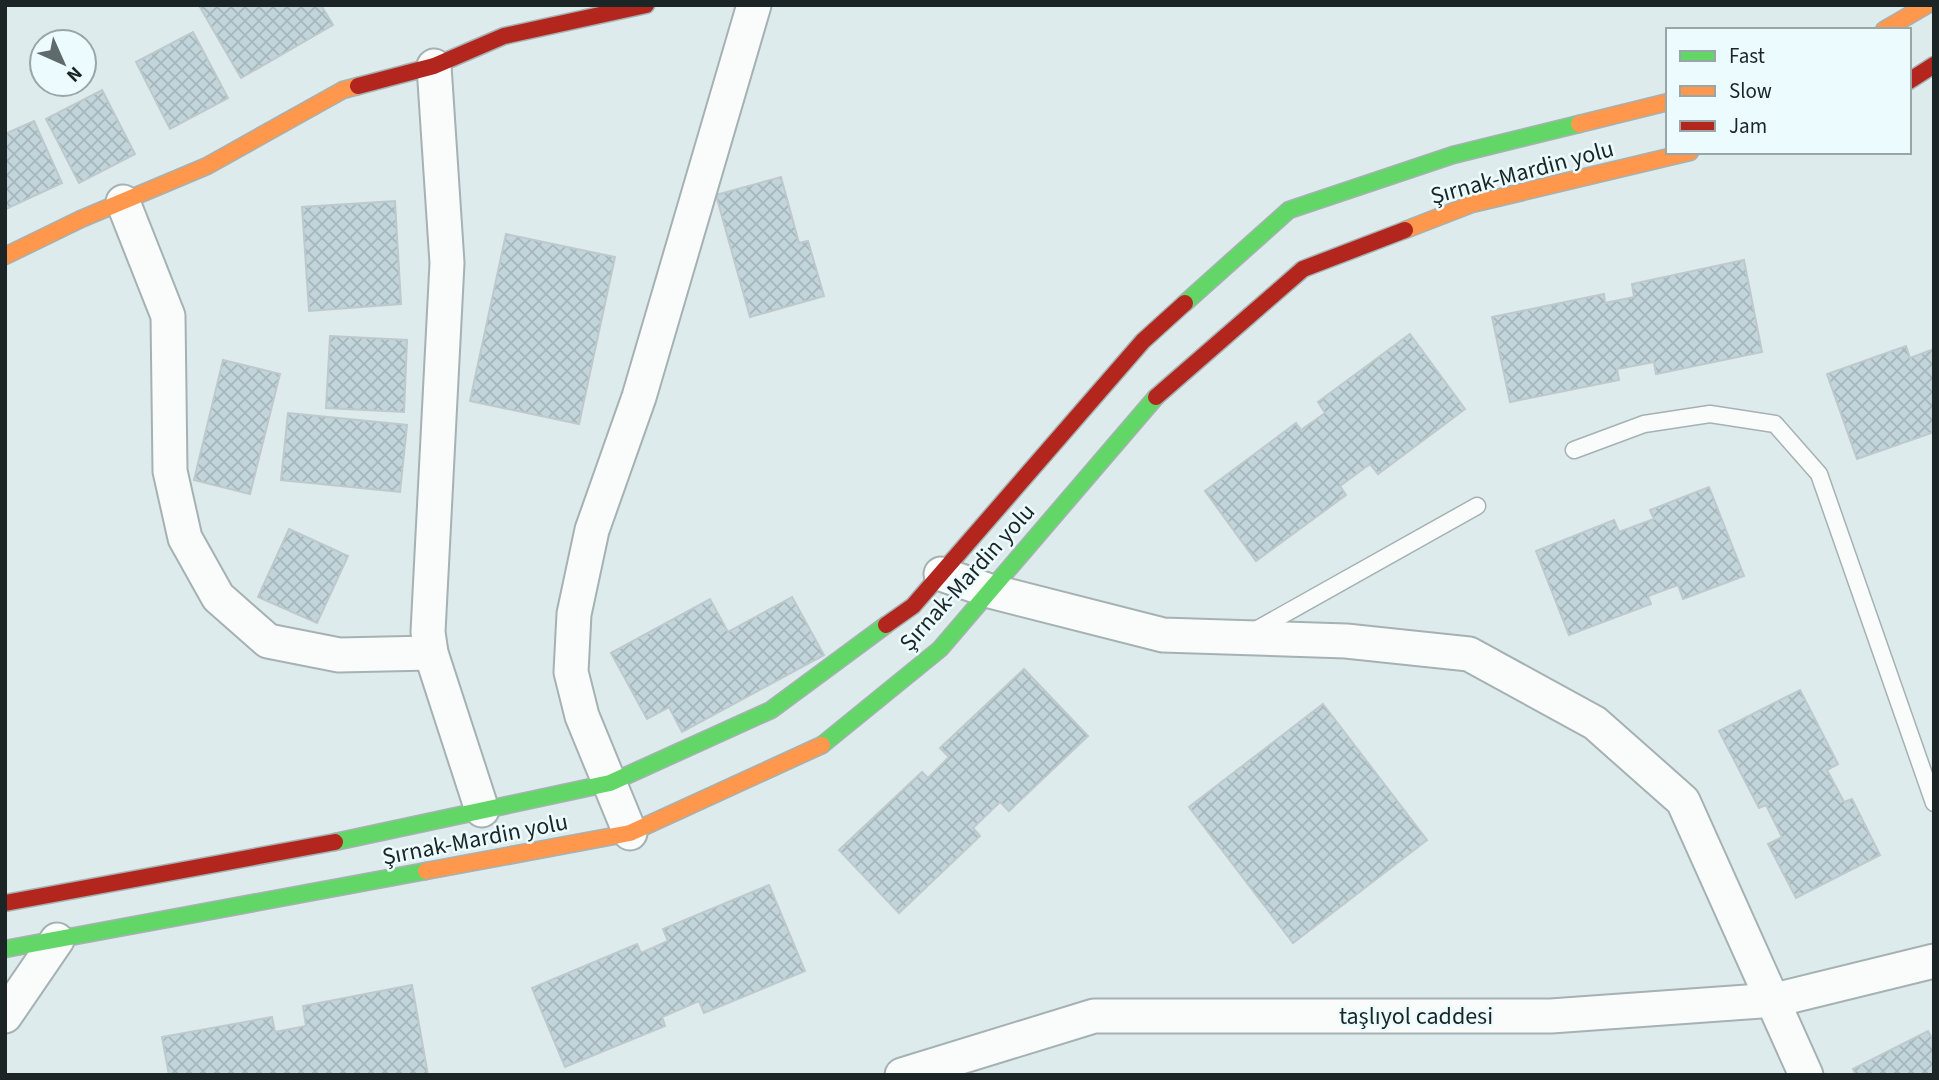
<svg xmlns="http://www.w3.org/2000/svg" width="1939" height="1080" font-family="'Source Sans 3',sans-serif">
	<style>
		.building { fill: url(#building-cross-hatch); stroke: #bfc9cd; stroke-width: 2 }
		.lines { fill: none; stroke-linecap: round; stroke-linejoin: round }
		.lane-casing { stroke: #a5b1b2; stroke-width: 19 }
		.street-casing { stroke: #a5b1b2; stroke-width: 37 }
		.fast-casing { stroke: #a5b1b2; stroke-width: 19 }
		.slow-casing { stroke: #a5b1b2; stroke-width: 19 }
		.jam-casing { stroke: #a5b1b2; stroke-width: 19 }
		.lane { stroke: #fafcfc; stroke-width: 16 }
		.street { stroke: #fafcfc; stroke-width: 33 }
		.fast { stroke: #63d668; stroke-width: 16 }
		.slow { stroke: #ff974d; stroke-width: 16 }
		.jam { stroke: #b3261e; stroke-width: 16 }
		.labels { text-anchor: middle; stroke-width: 5; stroke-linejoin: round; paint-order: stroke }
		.street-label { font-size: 24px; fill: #1b2526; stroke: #ecfcfe }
	</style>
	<defs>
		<pattern id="building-cross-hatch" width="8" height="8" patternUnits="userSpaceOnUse" patternTransform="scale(1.75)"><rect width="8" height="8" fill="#c1d5da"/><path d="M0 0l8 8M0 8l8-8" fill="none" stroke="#a5b7bb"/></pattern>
	</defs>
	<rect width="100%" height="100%" fill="#ddebed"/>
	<g class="building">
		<path d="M203,5H321L333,25L241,78L200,7Z"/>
		<path d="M193,32L228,98L170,129L136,62Z"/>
		<path d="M102,90L135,154L79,183L46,119Z"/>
		<path d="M34,121L62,183L6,209L5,134Z"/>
		<path d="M781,177L799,243L808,241L824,296L750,317L716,195Z"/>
		<path d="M395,201L401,304L309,311L302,207Z"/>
		<path d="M506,234L615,257L579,424L470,401Z"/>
		<path d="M1744,260L1762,352L1656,374L1654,362L1617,369L1619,380L1510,402L1492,317L1604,294L1605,303L1634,297L1632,284Z"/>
		<path d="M1410,334L1465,409L1378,474L1370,464L1340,486L1346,495L1256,561L1205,491L1296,423L1301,430L1325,413L1318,402Z"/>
		<path d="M330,336L407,340L404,412L326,408Z"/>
		<path d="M1906,346L1910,358L1934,349V432L1857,459L1827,374Z"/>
		<path d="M223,360L280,374L250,494L194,480Z"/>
		<path d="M288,413L407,425L400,492L281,480Z"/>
		<path d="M1709,487L1744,576L1683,599L1678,585L1648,596L1651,604L1569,635L1536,551L1614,520L1619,532L1654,519L1650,510Z"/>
		<path d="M289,529L348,556L317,623L258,597Z"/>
		<path d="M792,597L824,655L682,732L669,707L647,719L611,653L710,599L728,632Z"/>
		<path d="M1024,669L1088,736L1009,811L1000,802L973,828L980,836L899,913L839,850L922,772L928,778L949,757L940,748Z"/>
		<path d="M1800,690L1838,764L1827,770L1844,802L1852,799L1880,855L1796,898L1768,844L1782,837L1766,805L1759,808L1719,731Z"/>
		<path d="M1323,704L1427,840L1293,943L1189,807Z"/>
		<path d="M769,885L805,971L704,1013L699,1001L662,1017L665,1026L565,1067L532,988L637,944L641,953L668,941L663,929Z"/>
		<path d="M412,985L428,1075H169L162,1037L272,1017L275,1032L306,1026L303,1006Z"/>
		<path d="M1928,1031L1934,1042V1075H1856L1853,1069Z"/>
	</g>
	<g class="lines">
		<g class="lane-casing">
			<g id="lane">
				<path d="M1574,450L1644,424L1710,414L1775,424L1819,474L1934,803"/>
				<path d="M1254,631L1477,506"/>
			</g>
		</g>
		<g class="street-casing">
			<g id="street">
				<path d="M434,66L447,263L428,632L431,653L482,810"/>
				<path d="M123,202L168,316L170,471L185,538L218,597L268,641L339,655L431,653"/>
				<path d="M941,574L990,591L1163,635L1346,641L1469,654L1595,723L1683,801L1806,1075"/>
				<path d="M630,833L582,716L571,672L574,614L592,530L639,397L754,5"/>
				<path d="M5,1016L57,940"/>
				<path d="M902,1075L1094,1016H1551L1775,1000L1934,961"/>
			</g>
		</g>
		<g class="fast-casing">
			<g id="fast">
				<path d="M1185,303L1289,210L1453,155L1579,124"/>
				<path d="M822,745L940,649L1156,397"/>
				<path d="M335,842L610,783L771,710L886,625"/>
				<path d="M5,949L426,871"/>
			</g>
		</g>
		<g class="slow-casing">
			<g id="slow">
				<path d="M1884,30L1927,5"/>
				<path d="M1579,124L1668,102"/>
				<path d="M1405,230L1472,204L1690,152"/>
				<path d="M5,256L81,219L207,166L343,90L358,86"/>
				<path d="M426,871L630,833L822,745"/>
			</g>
		</g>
		<g class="jam-casing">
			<g id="jam">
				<path d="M1909,81L1934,65"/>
				<path d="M358,86L434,66L504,36L646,5"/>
				<path d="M1156,397L1303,269L1405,230"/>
				<path d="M886,625L913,606L1143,341L1185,303"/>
				<path d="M5,903L335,842"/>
			</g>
		</g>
		<use href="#lane" class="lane"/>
		<use href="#street" class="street"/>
		<use href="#fast" class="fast"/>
		<use href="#slow" class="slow"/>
		<use href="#jam" class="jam"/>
	</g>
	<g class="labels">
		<g class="street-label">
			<text transform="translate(1522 172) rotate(-15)" y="8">Şırnak-Mardin yolu</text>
			<text transform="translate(967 577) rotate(-48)" y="8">Şırnak-Mardin yolu</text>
			<text transform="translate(475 839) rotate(-11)" y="8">Şırnak-Mardin yolu</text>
			<text x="1416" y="1024">taşlıyol caddesi</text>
		</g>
	</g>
	<rect width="1939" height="1080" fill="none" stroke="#1b2526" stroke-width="14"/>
	<rect x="1666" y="28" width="245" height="126" fill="#ecfcfe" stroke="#98a6a8" stroke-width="2"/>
	<rect x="1680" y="51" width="35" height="10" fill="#63d668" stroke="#98a6a8" stroke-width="2"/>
	<text x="1729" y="63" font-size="21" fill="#1b2526">Fast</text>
	<rect x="1680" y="86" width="35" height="10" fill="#ff974d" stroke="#98a6a8" stroke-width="2"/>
	<text x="1729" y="98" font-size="21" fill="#1b2526">Slow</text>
	<rect x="1680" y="121" width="35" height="10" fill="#b3261e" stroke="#98a6a8" stroke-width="2"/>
	<text x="1729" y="133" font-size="21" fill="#1b2526">Jam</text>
	<g transform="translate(63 63) rotate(135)"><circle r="33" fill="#ecfcfe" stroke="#98a6a8" stroke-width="2"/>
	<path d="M0-5L12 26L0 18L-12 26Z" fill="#5f6a6c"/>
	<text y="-10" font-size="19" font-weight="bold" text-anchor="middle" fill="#1b2526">N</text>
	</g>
</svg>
